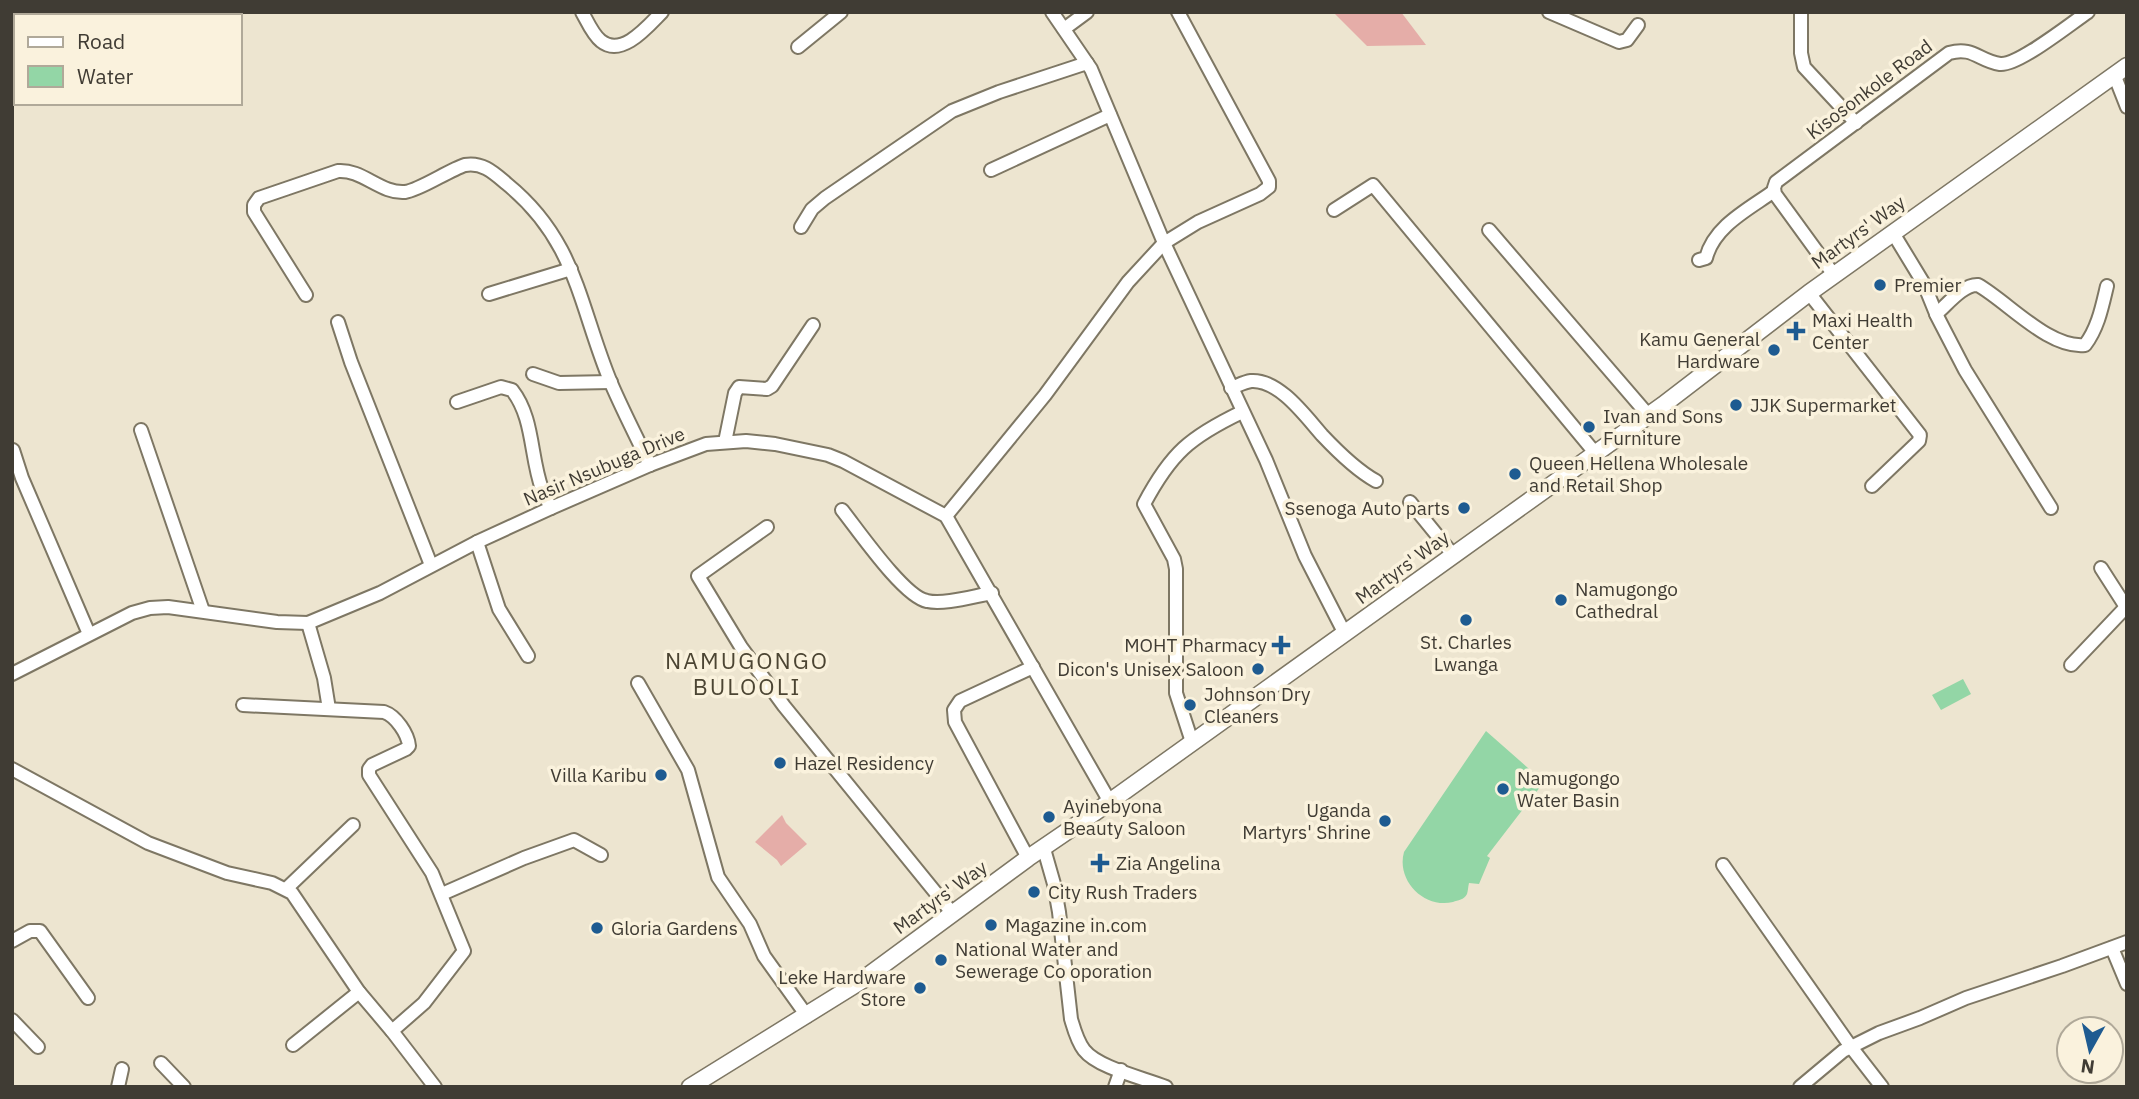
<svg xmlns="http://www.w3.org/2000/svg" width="2139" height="1099" font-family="'IBM Plex Sans',sans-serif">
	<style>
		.green { fill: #e5ada8 }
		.water { fill: #93d6a6 }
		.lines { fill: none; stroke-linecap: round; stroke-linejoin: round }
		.minor-casing { stroke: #7e7764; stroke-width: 16 }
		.major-casing { stroke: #7e7764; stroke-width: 19 }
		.minor { stroke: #fff; stroke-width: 12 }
		.major { stroke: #fff; stroke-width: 16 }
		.poi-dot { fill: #1e5b91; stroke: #faf2dd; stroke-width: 2.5 }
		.labels { text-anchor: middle; stroke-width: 7; stroke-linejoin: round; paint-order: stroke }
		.street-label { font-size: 19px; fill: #403c34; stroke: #faf2dd }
		.poi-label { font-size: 19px; fill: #403c34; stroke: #faf2dd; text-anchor: start }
		.quarter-label { font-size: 23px; letter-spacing: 2px; fill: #4c4533; stroke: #faf2dd }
	</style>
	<rect width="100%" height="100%" fill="#ede5d0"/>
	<g class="green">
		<path d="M1333,12H1401L1426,45L1367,46Z"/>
		<path d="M782,815L786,823L807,844L781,866L777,860L755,842Z"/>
	</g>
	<g class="water">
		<path d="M1963,679L1971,694L1941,710L1932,695Z"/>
		<path d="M1486,731L1544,782L1487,856L1490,858L1479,884L1469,883C1468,887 1468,891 1467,894C1464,900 1458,900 1453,902C1424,909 1396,880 1404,852Z"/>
	</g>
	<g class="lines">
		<g class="minor-casing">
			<g id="minor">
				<path d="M582,12C587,21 593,35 601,41C622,58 648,26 662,12"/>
				<path d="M1052,12L1091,69L1164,243L1266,460L1305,556L1345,634"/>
				<path d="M1549,12L1619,42L1627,40L1638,25"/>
				<path d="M1801,12V53L1804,67L1856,123"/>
				<path d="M1064,29L1087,12"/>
				<path d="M798,47L841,12"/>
				<path d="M2114,74L2127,107"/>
				<path d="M991,170L1110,115"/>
				<path d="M1334,210L1373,185L1596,454"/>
				<path d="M801,227L812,209L825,198L952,111L999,92L1087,63"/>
				<path d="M1489,230L1649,416"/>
				<path d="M1893,233L1924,284L1937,316L1965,370L2051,508"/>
				<path d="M1699,260L1706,258C1714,226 1749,209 1774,191"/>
				<path d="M1834,275L1775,194L1774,188L1776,182L1949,53C1973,46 1979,61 2000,64C2018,66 2070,24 2088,12"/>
				<path d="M1809,293L1920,435L1919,441L1872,486"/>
				<path d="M489,294L571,269"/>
				<path d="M306,295L254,212V205L259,198L338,171C362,169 381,194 405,192C420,190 449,170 465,165C483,162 494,173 507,184C577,241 579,306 611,383C623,411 637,438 650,465"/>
				<path d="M1936,314C1947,305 1963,284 1978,285C2008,302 2049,349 2085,345C2098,328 2102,307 2107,286"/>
				<path d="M338,322L351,362L431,565"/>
				<path d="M533,374L559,383L611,382"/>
				<path d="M1231,388C1237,386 1244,382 1251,381C1279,379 1306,417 1322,435C1338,452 1356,470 1376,481"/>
				<path d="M457,402L501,387L512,390C534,418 530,456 542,489C544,495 548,502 551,508"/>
				<path d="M141,430L203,611"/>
				<path d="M725,442L735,393L739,387L767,389L772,386L813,325"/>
				<path d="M13,450L22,478L89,634"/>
				<path d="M1410,502L1454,556"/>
				<path d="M842,510C858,530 904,597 927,601C944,605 974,596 992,593"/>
				<path d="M946,516L1045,395L1128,282L1164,243L1198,222L1260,194L1269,187V181L1178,12"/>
				<path d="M767,527L698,576L741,647L784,706L953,914"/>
				<path d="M477,542L499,609L528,656"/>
				<path d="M2101,568L2126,607"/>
				<path d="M308,623L324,678L329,709"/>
				<path d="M2071,665L2127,606"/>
				<path d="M12,674L132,613L150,608L168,607L277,622L308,623L380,593L477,542L551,508L650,465L706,444L746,441L775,444L828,455L843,461L946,516L1110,802"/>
				<path d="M638,683L688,770L718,877L750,924L764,956L807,1016"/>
				<path d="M243,705L384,712C396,716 408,734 409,746L406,749L372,765L369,769V775L432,873L464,951L424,1003L392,1031"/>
				<path d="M1192,742L1176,693V569L1174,559L1144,504C1171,453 1190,437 1242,412"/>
				<path d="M12,769L148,843L227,873L272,883L292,893L359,992L392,1031L435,1087"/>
				<path d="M1044,849L1054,884L1059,912L1071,1019C1074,1029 1077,1041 1084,1050C1098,1068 1144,1078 1166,1087"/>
				<path d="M1028,858L955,722L954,710L960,701L1033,667"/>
				<path d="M1723,865L1851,1047L1882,1087"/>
				<path d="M286,889L353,825"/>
				<path d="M442,894L524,858L574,840L601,855"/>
				<path d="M12,941L30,931H40L88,998"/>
				<path d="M2112,948L2127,984"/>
				<path d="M12,1020L38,1047"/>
				<path d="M293,1045L359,992"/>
				<path d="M161,1063L184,1087"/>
				<path d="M118,1087L122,1069"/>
				<path d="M1115,1087L1121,1070"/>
				<path d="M1800,1087L1843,1051L1879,1033L1920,1018L1966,998L2062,966L2127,942"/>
			</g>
		</g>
		<g class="major-casing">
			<path id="major" d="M690,1087L861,981L1028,858L1094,813L1663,405L1809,293L2127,66"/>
		</g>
		<use href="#minor" class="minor"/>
		<use href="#major" class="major"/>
	</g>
	<g class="poi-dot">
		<circle cx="1880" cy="285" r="7"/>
		<path d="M1792.5 320.5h7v7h7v7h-7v7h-7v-7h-7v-7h7z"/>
		<circle cx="1774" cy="350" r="7"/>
		<circle cx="1736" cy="405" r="7"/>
		<circle cx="1589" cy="427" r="7"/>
		<circle cx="1515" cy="474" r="7"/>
		<circle cx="1464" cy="508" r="7"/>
		<circle cx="1561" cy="600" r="7"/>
		<circle cx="1466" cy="620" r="7"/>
		<path d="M1277.5 634.5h7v7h7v7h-7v7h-7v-7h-7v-7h7z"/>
		<circle cx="1258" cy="669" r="7"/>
		<circle cx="1190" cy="705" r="7"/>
		<circle cx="780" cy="763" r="7"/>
		<circle cx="661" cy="775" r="7"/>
		<circle cx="1503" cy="789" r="7"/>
		<circle cx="1049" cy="817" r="7"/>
		<circle cx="1385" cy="821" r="7"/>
		<path d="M1096.5 852.5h7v7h7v7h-7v7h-7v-7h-7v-7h7z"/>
		<circle cx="1034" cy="892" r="7"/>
		<circle cx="991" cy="925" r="7"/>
		<circle cx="597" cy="928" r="7"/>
		<circle cx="941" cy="960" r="7"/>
		<circle cx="920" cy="988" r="7"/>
	</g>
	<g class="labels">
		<g class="street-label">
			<text transform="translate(1869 89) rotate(-37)" y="7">Kisosonkole Road</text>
			<text transform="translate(1858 232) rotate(-36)" y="7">Martyrs' Way</text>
			<text transform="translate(604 466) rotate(-23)" y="7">Nasir Nsubuga Drive</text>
			<text transform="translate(1402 567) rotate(-36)" y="7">Martyrs' Way</text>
			<text transform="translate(940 897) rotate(-36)" y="7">Martyrs' Way</text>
		</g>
		<g class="poi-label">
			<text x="1894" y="292">Premier</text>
			<text x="1812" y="327">Maxi Health<tspan x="1812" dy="22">Center</tspan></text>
			<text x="1760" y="346" text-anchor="end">Kamu General<tspan x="1760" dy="22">Hardware</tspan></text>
			<text x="1750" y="412">JJK Supermarket</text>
			<text x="1603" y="423">Ivan and Sons<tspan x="1603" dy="22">Furniture</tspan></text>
			<text x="1529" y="470">Queen Hellena Wholesale<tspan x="1529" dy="22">and Retail Shop</tspan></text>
			<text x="1450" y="515" text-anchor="end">Ssenoga Auto parts</text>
			<text x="1575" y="596">Namugongo<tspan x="1575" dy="22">Cathedral</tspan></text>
			<text x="1466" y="649" text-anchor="middle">St. Charles<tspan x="1466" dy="22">Lwanga</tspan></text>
			<text x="1267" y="652" text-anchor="end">MOHT Pharmacy</text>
			<text x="1244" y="676" text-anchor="end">Dicon's Unisex Saloon</text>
			<text x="1204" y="701">Johnson Dry<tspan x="1204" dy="22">Cleaners</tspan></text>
			<text x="794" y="770">Hazel Residency</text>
			<text x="647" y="782" text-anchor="end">Villa Karibu</text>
			<text x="1517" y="785">Namugongo<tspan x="1517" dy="22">Water Basin</tspan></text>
			<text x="1063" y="813">Ayinebyona<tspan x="1063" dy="22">Beauty Saloon</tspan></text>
			<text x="1371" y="817" text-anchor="end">Uganda<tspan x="1371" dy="22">Martyrs' Shrine</tspan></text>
			<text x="1116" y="870">Zia Angelina</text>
			<text x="1048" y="899">City Rush Traders</text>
			<text x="1005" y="932">Magazine in.com</text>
			<text x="611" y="935">Gloria Gardens</text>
			<text x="955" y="956">National Water and<tspan x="955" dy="22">Sewerage Co oporation</tspan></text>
			<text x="906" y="984" text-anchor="end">Leke Hardware<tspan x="906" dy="22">Store</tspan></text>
		</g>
		<g class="quarter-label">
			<text x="747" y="669">NAMUGONGO<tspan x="747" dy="26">BULOOLI</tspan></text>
		</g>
	</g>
	<rect width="2139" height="1099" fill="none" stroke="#403c34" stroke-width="28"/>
	<rect x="14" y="14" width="228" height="91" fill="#faf2dd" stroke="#b0a999" stroke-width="2"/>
	<rect x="28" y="37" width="35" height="10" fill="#ffffff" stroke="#b0a999" stroke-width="2"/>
	<text x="77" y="49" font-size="21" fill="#403c34">Road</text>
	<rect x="28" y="66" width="35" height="21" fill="#93d6a6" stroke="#b0a999" stroke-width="2"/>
	<text x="77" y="84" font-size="21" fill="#403c34">Water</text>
	<g transform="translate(2090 1050) rotate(188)"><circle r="33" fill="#faf2dd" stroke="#b0a999" stroke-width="2"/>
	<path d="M0-5L12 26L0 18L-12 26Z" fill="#1e5b91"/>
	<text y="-10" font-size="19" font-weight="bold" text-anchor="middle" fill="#403c34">N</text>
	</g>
</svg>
